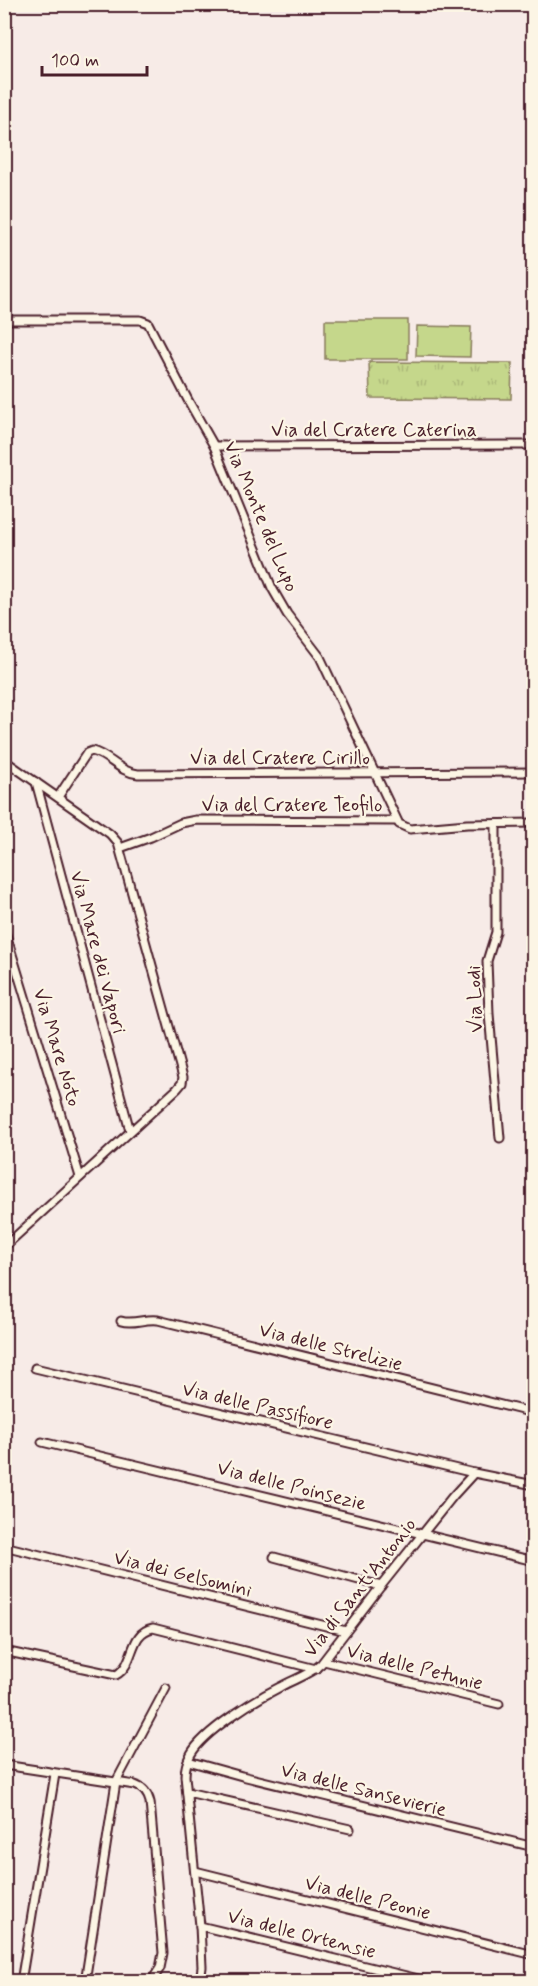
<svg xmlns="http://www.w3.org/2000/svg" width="538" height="1986" font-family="Mynerve,sans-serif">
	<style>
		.grass { fill: url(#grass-tufts); stroke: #887b5b; stroke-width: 1.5 }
		.pitch { fill: #c5d78b; stroke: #887b5b; stroke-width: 1.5 }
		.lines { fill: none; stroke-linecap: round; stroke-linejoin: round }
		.minor-casing { stroke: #4a1f2b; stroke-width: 11 }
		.minor { stroke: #fcf5e5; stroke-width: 7 }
		.labels { text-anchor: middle; stroke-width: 4.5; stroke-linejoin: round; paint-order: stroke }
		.street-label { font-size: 20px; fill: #4a1f2b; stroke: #fcf5e5 }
	</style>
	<defs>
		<pattern id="grass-tufts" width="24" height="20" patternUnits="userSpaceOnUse" patternTransform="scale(1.5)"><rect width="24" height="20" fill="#c5d78b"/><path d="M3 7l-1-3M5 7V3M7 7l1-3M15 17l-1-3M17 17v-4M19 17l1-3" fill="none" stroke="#abb878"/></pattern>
	</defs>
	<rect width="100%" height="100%" fill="#f7ebe7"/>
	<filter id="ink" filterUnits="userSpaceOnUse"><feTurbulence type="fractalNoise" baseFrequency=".0167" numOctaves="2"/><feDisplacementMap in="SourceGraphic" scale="12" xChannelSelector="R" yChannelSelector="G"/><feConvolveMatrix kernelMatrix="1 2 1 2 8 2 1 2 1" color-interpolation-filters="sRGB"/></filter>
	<g filter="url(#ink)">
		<path class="grass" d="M369,362L512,363L511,399L370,398Z"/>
		<g class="pitch">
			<rect x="325" y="320" width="83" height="39"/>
			<path d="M417,326L471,327L470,357L416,356Z"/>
		</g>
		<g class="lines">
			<g class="minor-casing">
				<g id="minor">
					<path d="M4,320H140L148,323L189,402L214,446L272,588L287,614L320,657L399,824L410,829L467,824L534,823"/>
					<path d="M214,446L534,445"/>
					<path d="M4,760L110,834L118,843L183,1077L182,1083L177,1089L4,1247"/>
					<path d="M36,782L130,1131"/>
					<path d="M58,797L87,753L92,751C109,755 119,772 138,774L534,772"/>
					<path d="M496,824V932L487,961L489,1014L500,1138"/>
					<path d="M120,848L151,837L181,823L196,820L397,821"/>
					<path d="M4,928L80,1177"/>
					<path d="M121,1321C134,1325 144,1318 158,1320L534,1413"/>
					<path d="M35,1368L474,1473"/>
					<path d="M42,1442L534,1561"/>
					<path d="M12,1548L346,1631"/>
					<path d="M274,1557L381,1586"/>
					<path d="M4,1651L116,1675C136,1664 128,1633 153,1628L316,1669"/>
					<path d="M324,1661L499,1704"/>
					<path d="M188,1761L242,1776L534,1847"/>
					<path d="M4,1765L135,1785C144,1788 148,1794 150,1802L163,1953L160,1968L151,1982"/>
					<path d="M187,1792L350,1829"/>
					<path d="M195,1871L534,1955"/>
					<path d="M200,1926L431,1982"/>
					<path d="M21,1982L55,1774"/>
					<path d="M85,1982L116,1782L166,1688"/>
					<path d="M200,1982L202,1967L200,1926L185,1776C185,1768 187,1761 191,1754C204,1731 256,1699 280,1687C294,1679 309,1675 321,1664L381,1586L453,1496L474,1473L534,1485"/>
				</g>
			</g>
			<use href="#minor" class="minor"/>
		</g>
	</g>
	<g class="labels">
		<g class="street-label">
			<text x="374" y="436">Via del Cratere Caterina</text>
			<text transform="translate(262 516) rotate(67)" y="7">Via Monte del Lupo</text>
			<text x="280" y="764">Via del Cratere Cirillo</text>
			<text x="292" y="811">Via del Cratere Teofilo</text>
			<text transform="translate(99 952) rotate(75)" y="7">Via Mare dei Vapori</text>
			<text transform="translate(474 999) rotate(-92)" y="7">Via Lodi</text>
			<text transform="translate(58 1047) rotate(73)" y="7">Via Mare Noto</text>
			<text transform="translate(331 1346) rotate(14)" y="7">Via delle Strelizie</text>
			<text transform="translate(258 1405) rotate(13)" y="7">Via delle Passifiore</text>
			<text transform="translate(292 1485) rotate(14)" y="7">Via delle Poinsezie</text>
			<text transform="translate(183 1573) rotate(14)" y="7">Via dei Gelsomini</text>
			<text transform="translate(359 1587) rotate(-52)" y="7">Via di Sant'Antonio</text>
			<text transform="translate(415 1666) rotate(14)" y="7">Via delle Petunie</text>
			<text transform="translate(364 1789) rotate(14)" y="7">Via delle Sansevierie</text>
			<text transform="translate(368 1897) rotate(14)" y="7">Via delle Peonie</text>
			<text transform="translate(302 1933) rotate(14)" y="7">Via delle Ortensie</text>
		</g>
	</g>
	<rect width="538" height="1986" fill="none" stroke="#fcf5e5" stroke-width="24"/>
	<rect x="12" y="12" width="514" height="1962" fill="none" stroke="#4a1f2b" stroke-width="2" filter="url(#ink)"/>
	<path d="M42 66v9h105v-9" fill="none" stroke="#4a1f2b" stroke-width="3"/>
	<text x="51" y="66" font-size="18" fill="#4a1f2b" stroke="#fcf5e5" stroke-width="4.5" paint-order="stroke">100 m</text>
</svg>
